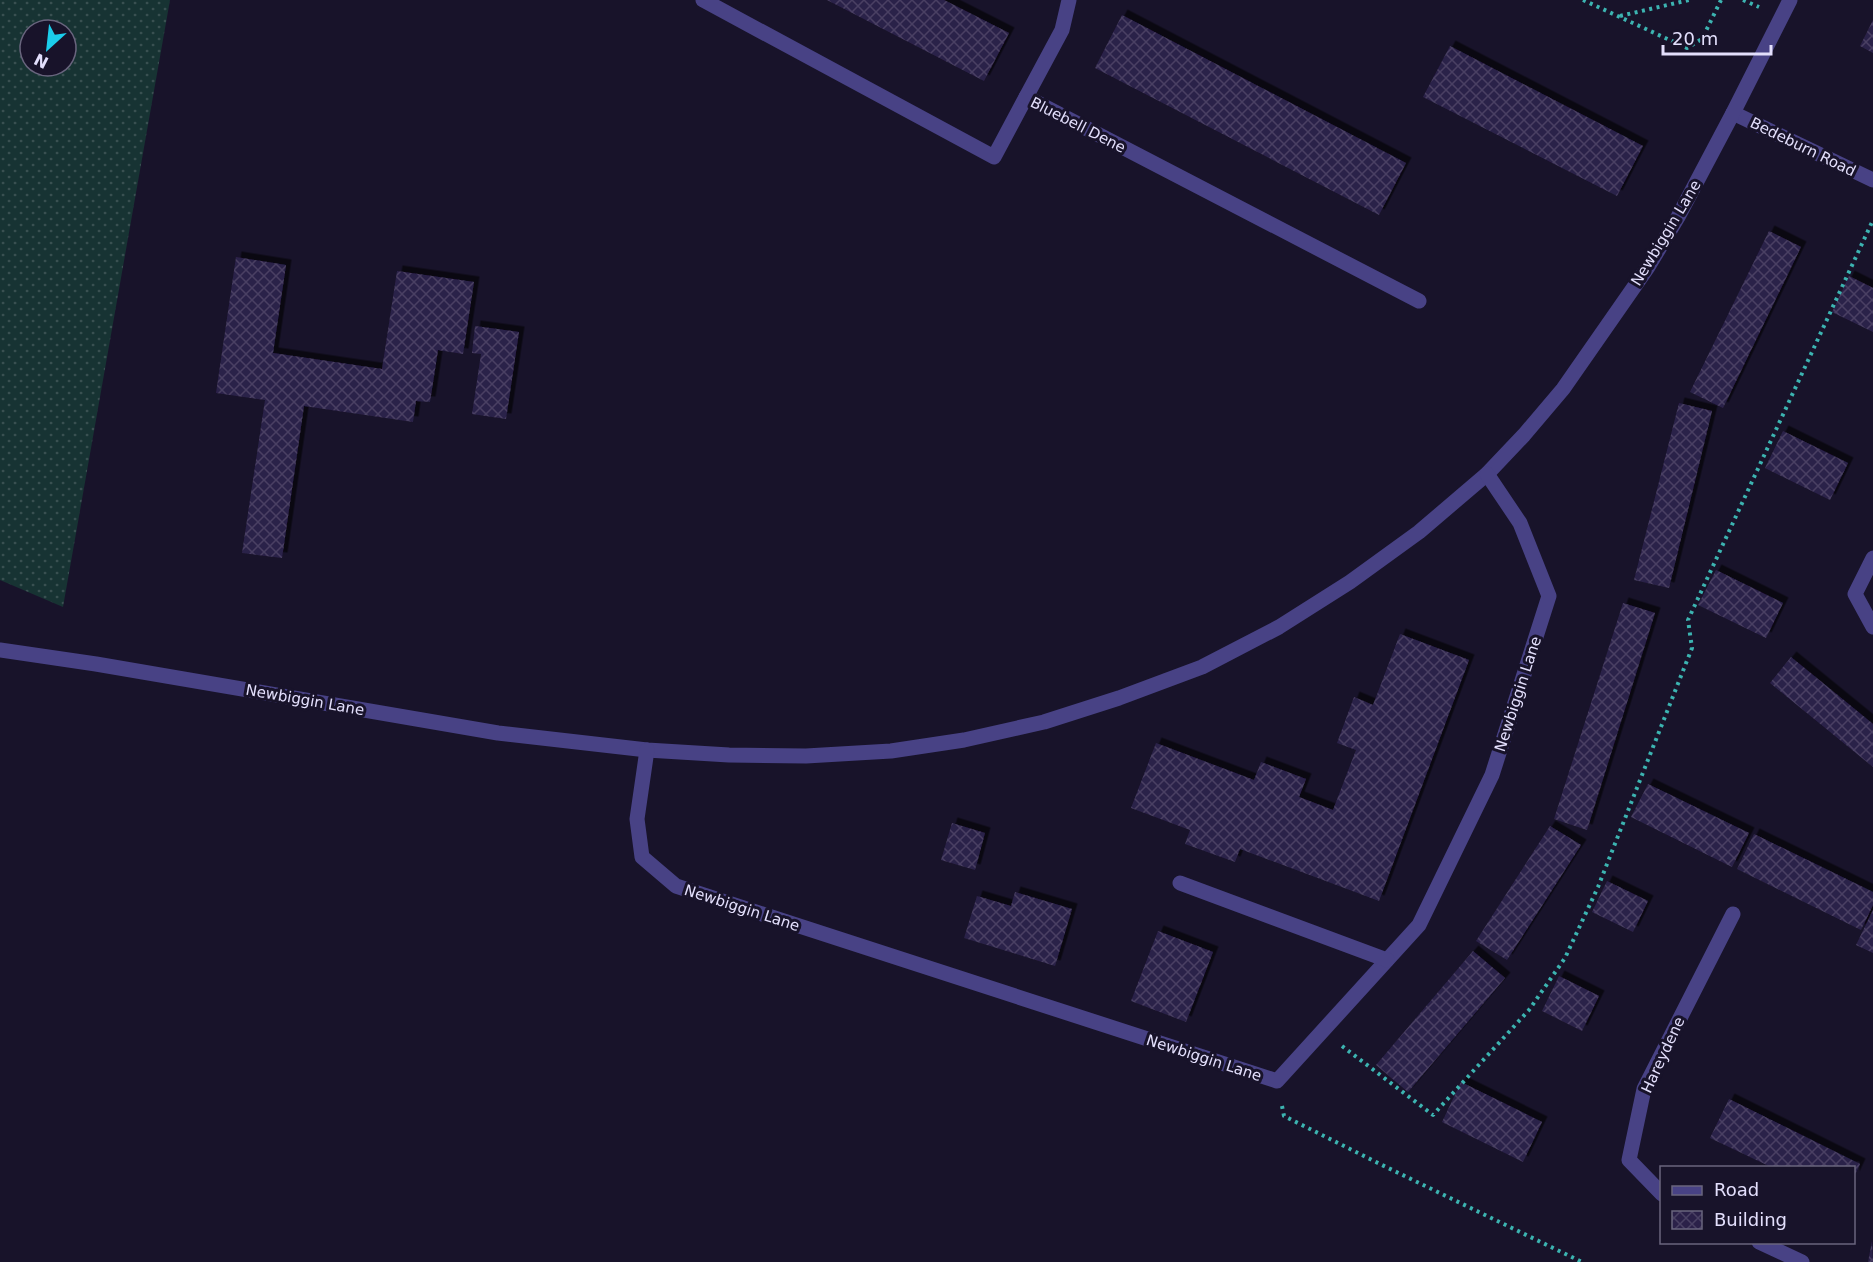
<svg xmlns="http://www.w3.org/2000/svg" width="1873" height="1262" font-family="'DejaVu Sans',sans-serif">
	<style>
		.grass { fill: url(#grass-dots); fill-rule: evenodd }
		.building { fill: url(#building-cross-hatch); filter: url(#shadow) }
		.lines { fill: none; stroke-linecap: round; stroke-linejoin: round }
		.path { stroke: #3cb4b1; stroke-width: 4; stroke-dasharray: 3 4.5; stroke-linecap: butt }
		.minor { stroke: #484285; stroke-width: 15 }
		.labels { text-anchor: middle; stroke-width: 6; stroke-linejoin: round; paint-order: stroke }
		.street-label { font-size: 15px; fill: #e3dffc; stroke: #18132a }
	</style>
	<defs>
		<pattern id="grass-dots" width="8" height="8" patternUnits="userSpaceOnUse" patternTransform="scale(1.5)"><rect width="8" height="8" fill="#173333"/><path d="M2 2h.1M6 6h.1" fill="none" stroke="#395051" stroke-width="1.8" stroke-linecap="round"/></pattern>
		<pattern id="building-cross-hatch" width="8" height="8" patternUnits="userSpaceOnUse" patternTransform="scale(1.5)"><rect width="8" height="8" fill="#2b2149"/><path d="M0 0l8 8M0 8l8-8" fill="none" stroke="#4a4164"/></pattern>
		<filter id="shadow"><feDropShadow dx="5.5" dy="-5.5" stdDeviation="0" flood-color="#0009"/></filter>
	</defs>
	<rect width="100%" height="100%" fill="#18132a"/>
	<path class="grass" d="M0,0H170L63,607L0,580ZM30,30H66V66H30Z"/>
	<g class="building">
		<path d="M827,0H944L1009,33L984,81Z"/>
		<path d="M1122,15L1406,163L1379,215L1095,68Z"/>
		<path d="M1873,20V53L1860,46Z"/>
		<path d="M1450,46L1643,146L1617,196L1423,97Z"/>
		<path d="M1769,231L1801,247L1723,408L1690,392Z"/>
		<path d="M236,257L286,265L273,353L382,369L397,271L474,282L463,354L438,350L430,402L416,401L413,422L304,406L282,558L242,553L265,400L216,393Z"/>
		<path d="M1849,276L1873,288V332L1832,312Z"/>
		<path d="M475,326L519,332L506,419L472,414L481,354L472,353Z"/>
		<path d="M1679,403L1712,411L1669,588L1634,580Z"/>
		<path d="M1783,431L1848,463L1830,500L1765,468Z"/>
		<path d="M1716,570L1783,603L1766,638L1698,605Z"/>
		<path d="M1623,603L1655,613L1587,830L1554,819Z"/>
		<path d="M1400,634L1469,660L1379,901L1240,849L1235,862L1185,844L1190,830L1131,808L1156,743L1254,780L1261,762L1306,779L1299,797L1333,810L1356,750L1337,743L1354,697L1373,705Z"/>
		<path d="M1791,657L1873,724V767L1770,683Z"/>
		<path d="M1648,784L1749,833L1732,867L1631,817Z"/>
		<path d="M952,823L985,833L975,870L941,860Z"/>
		<path d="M1550,826L1581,845L1507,960L1476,941Z"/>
		<path d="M1754,834L1873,892V905L1861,930L1737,869Z"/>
		<path d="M1607,881L1648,901L1633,932L1592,912Z"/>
		<path d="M1015,892L1072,909L1055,966L964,938L977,896L1011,906Z"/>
		<path d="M1873,910V953L1856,945Z"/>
		<path d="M1158,931L1213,952L1186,1022L1131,1001Z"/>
		<path d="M1473,951L1505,978L1408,1092L1376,1065Z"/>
		<path d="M1559,976L1599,996L1582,1031L1542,1011Z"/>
		<path d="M1461,1082L1542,1122L1523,1162L1442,1122Z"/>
		<path d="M1729,1099L1860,1164L1854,1177V1167H1771L1710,1138Z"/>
		<path d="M1872,1241L1873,1262H1868Z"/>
	</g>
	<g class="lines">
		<g class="path">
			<path d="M1583,0L1687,48L1702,39L1721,0"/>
			<path d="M1743,0L1759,7"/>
			<path d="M1620,16L1689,0"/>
			<path d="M1342,1046L1433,1115L1529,1010L1565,958L1598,887L1692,648L1688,620L1873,220"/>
			<path d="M1282,1106L1284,1116L1380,1164L1582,1262"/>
		</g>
		<g class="minor">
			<path d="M703,0L994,157L1026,97L1419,301"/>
			<path d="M1026,97L1062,30L1069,0"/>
			<path d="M1733,113L1873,180"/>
			<path d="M1873,558L1855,594L1873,627"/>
			<path d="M0,650L96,664L498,733L647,750L729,755L806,756L891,751L964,740L1044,722L1119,698L1202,667L1279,627L1350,582L1419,532L1487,474L1524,435L1563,389L1648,267L1678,217L1733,113L1790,0"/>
			<path d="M647,750L637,819L642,857L676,886L1277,1081L1419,925L1492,775L1549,596L1520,523L1487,474"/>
			<path d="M1180,883L1387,960"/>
			<path d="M1662,1194L1629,1160L1644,1089L1733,914"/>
			<path d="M1759,1242L1802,1262"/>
		</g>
	</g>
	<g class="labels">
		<g class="street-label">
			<text transform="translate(1078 125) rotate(27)" y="5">Bluebell Dene</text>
			<text transform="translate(1803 147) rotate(26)" y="5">Bedeburn Road</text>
			<text transform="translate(1666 233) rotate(-59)" y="5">Newbiggin Lane</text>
			<text transform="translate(1518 694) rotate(-72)" y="5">Newbiggin Lane</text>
			<text transform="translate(305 700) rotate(10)" y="5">Newbiggin Lane</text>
			<text transform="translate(742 908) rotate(18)" y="5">Newbiggin Lane</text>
			<text transform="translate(1663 1055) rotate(-65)" y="5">Hareydene</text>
			<text transform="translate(1204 1058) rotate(18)" y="5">Newbiggin Lane</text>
		</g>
	</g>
	<rect x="1660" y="1166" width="195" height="78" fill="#18132a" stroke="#69657e" stroke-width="1.5"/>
	<rect x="1672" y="1186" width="30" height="9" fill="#484285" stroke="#69657e" stroke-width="1.5"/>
	<text x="1714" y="1196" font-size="18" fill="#e3dffc">Road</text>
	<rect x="1672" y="1211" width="30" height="18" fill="url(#building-cross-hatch)" stroke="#69657e" stroke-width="1.5"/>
	<text x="1714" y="1226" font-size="18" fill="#e3dffc">Building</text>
	<g transform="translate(48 48) rotate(207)"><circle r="28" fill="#18132a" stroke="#69657e" stroke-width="1.5"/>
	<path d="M0-4.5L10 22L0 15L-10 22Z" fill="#1bceec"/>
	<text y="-9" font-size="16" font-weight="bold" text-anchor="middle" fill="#e3dffc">N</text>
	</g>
	<path d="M1663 45v9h108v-9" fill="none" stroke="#e3dffc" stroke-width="3"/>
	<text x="1672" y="45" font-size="18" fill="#e3dffc" stroke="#18132a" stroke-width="4.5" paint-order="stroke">20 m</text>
</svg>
